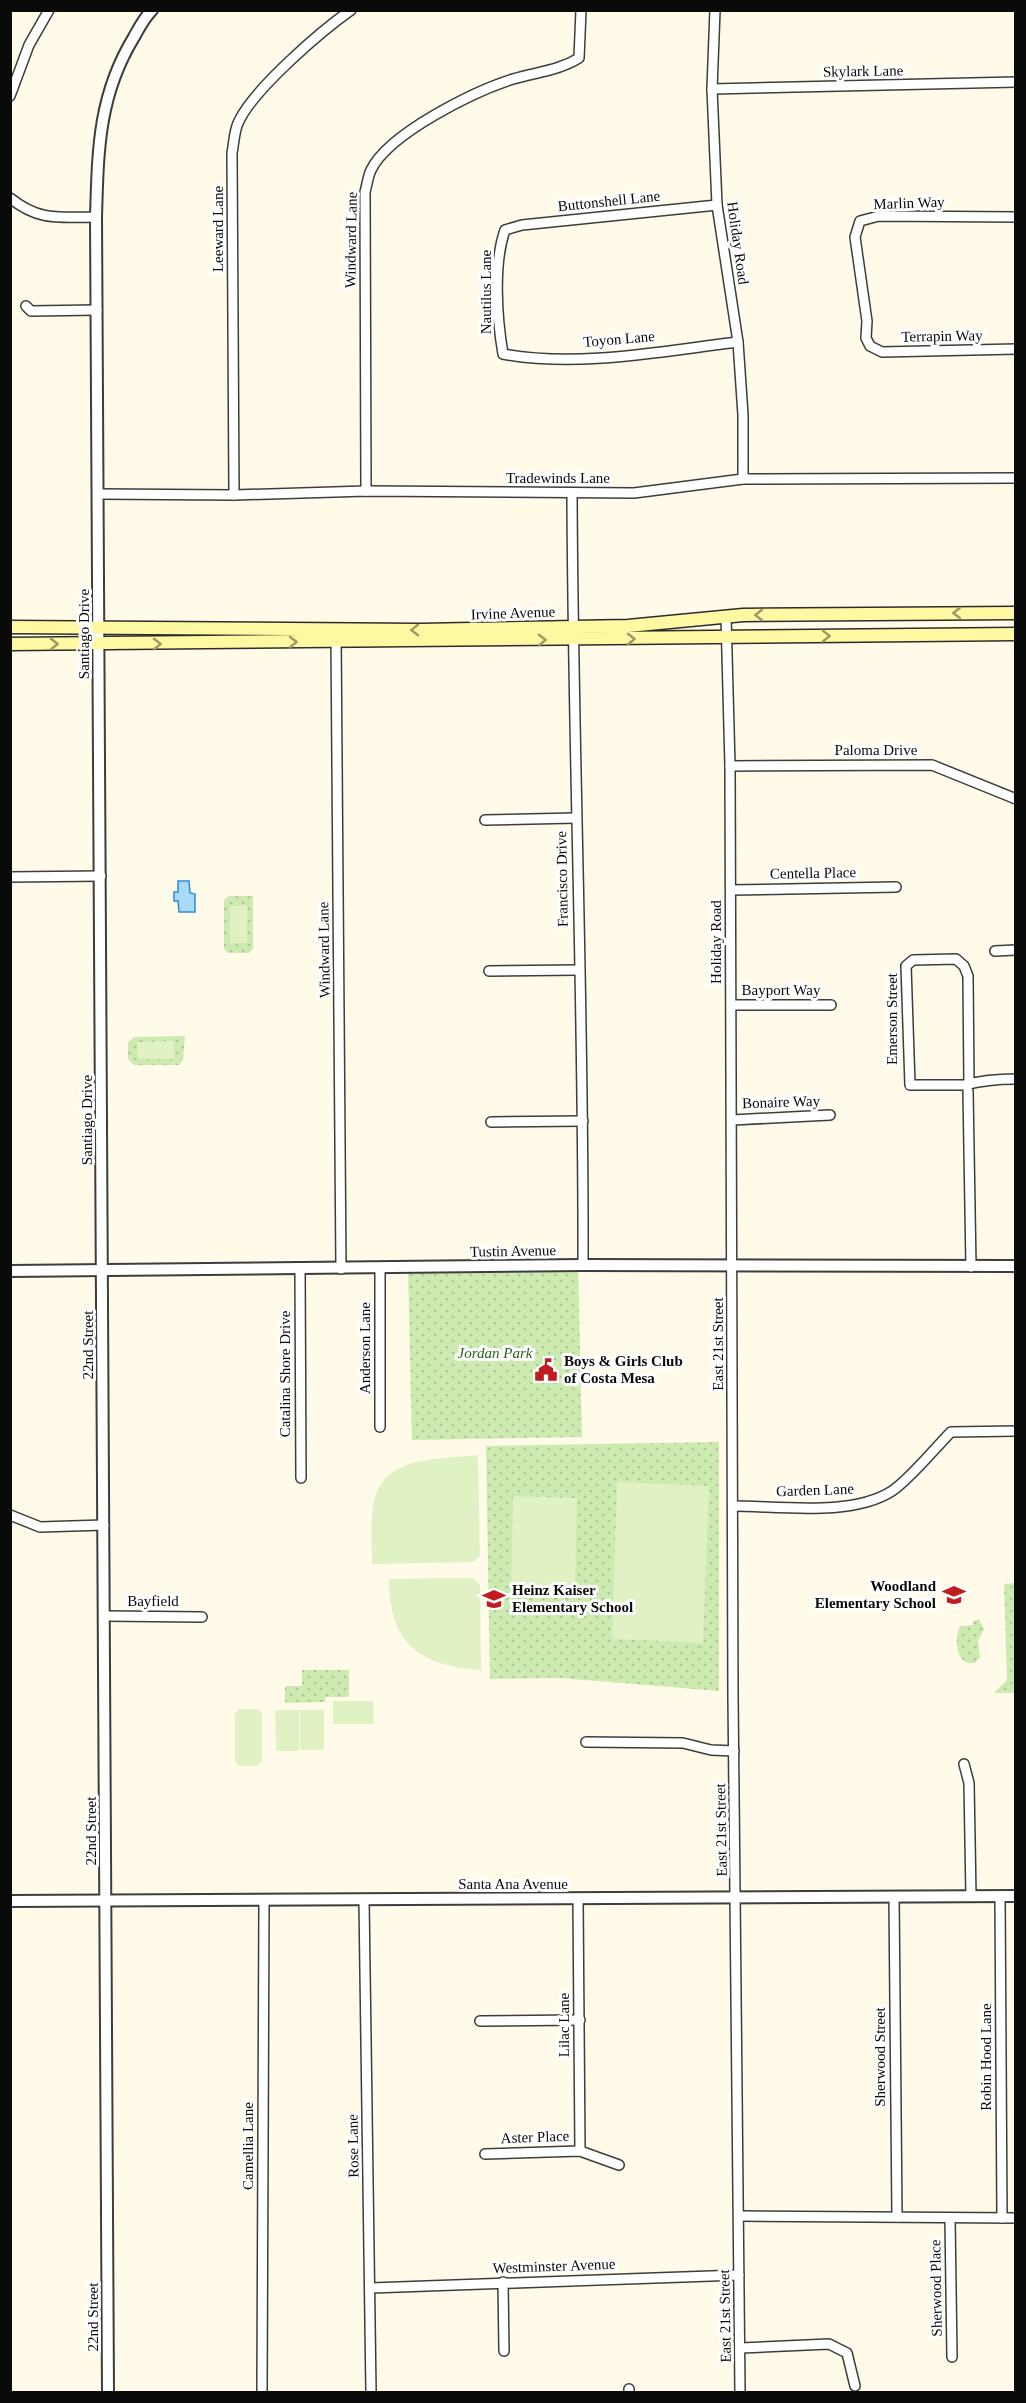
<svg xmlns="http://www.w3.org/2000/svg" width="1026" height="2403" font-family="'Times New Roman',serif">
	<style>
		.grass { fill: url(#grass-dots) }
		.pitch { fill: #e0f1c3 }
		.water { fill: #aad9f9; stroke: #2d8cd4; stroke-width: 1.5 }
		.lines { fill: none; stroke-linecap: round; stroke-linejoin: round }
		.minor-casing { stroke: #3d3d3d; stroke-width: 12 }
		.tertiary-casing { stroke: #3d3d3d; stroke-width: 14 }
		.secondary-casing { stroke: #2c2c2c; stroke-width: 15 }
		.minor { stroke: #fff; stroke-width: 9 }
		.tertiary { stroke: #fff; stroke-width: 10 }
		.secondary { stroke: #fff8a3; stroke-width: 12 }
		.oneway { stroke: #9d9966 }
		.labels { text-anchor: middle; stroke-width: 6; stroke-linejoin: round; paint-order: stroke }
		.street-label { font-size: 15px; fill: #0a0a0a; stroke: #fff }
		.park-label { font-size: 15px; font-style: italic; fill: #266419; stroke: #fff }
		.poi-label { font-size: 15px; font-weight: bold; fill: #0a0a0a; stroke: #fff; text-anchor: start }
	</style>
	<defs>
		<pattern id="grass-dots" width="8" height="8" patternUnits="userSpaceOnUse" patternTransform="scale(1.5)"><rect width="8" height="8" fill="#cdebb0"/><path d="M2 2h.1M6 6h.1" fill="none" stroke="#afc896" stroke-width="1.8" stroke-linecap="round"/></pattern>
	</defs>
	<rect width="100%" height="100%" fill="#fffbe8"/>
	<g class="grass">
		<path d="M229,896H253V949L249,953H228L224,949V900Z"/>
		<path d="M185,1036L183,1059L179,1065H134L128,1059V1043L134,1037Z"/>
		<path d="M578,1266L582,1437L412,1440L408,1269Z"/>
		<path d="M719,1442V1691L560,1678L490,1679L486,1446Z"/>
		<path d="M1015,1583V1693H994L1007,1680L1004,1584Z"/>
		<path d="M979,1619L984,1629L978,1641L980,1657L975,1663C955,1666 954,1638 960,1626L973,1625V1621Z"/>
		<path d="M302,1670H349V1697H325V1702L285,1703V1686H302Z"/>
	</g>
	<g class="pitch">
		<rect x="230" y="906" width="17" height="37"/>
		<path d="M174,1041V1059H138L137,1042Z"/>
		<path d="M478,1455L480,1556L473,1562L372,1564C372,1546 370,1526 373,1508C380,1454 437,1460 478,1455Z"/>
		<path d="M617,1482L709,1486L703,1643L612,1639Z"/>
		<path d="M513,1496L577,1498L575,1596L511,1595Z"/>
		<path d="M473,1578L480,1585L481,1670C419,1666 389,1643 389,1579Z"/>
		<path d="M333,1701H373L374,1724H333Z"/>
		<path d="M239,1709H258L262,1714V1761L257,1766H239L235,1761V1714Z"/>
		<path d="M275,1710H299V1751H276Z"/>
		<rect x="300" y="1710" width="24" height="40"/>
	</g>
	<path class="water" d="M178,881H189L190,893L195,894V912H179L178,901H174V892H178Z"/>
	<g class="lines">
		<g class="minor-casing">
			<g id="minor">
				<path d="M715,10L712,89L717,205L738,342L743,415V479"/>
				<path d="M712,89L1016,82"/>
				<path d="M10,96L29,45L49,10"/>
				<path d="M10,198C40,222 60,217 96,217"/>
				<path d="M717,205L522,225L505,230C493,264 497,319 503,354C579,368 662,351 738,342"/>
				<path d="M1016,217L879,216L860,221L855,237L867,321L866,338L870,346L882,352L1016,349"/>
				<path d="M26,306L31,311L97,310"/>
				<path d="M366,491L365,192C367,185 368,176 371,170C389,133 475,91 513,79C536,72 558,71 579,58L581,10"/>
				<path d="M572,493C573,751 584,1008 583,1265"/>
				<path d="M99,494L234,495L366,491L634,493L743,479L1016,478"/>
				<path d="M234,495L232,153C234,143 234,130 239,121C254,89 321,31 351,10"/>
				<path d="M726,616L730,766L733,1696L740,2392"/>
				<path d="M336,636L341,1269"/>
				<path d="M730,766L932,765L1016,799"/>
				<path d="M485,820L576,818"/>
				<path d="M10,877L101,876"/>
				<path d="M731,890L896,887"/>
				<path d="M995,951L1016,950"/>
				<path d="M489,971L578,970"/>
				<path d="M731,1005H831"/>
				<path d="M969,1084L968,976L964,966L956,959L913,960L906,966L910,1085H965C983,1080 998,1079 1016,1079"/>
				<path d="M968,1091L971,1267"/>
				<path d="M732,1120L830,1115"/>
				<path d="M491,1122L583,1121"/>
				<path d="M300,1269L301,1478"/>
				<path d="M380,1269V1427"/>
				<path d="M733,1506C779,1506 852,1517 892,1491C910,1479 935,1448 951,1432L1016,1431"/>
				<path d="M10,1515L40,1527L104,1525"/>
				<path d="M105,1616L202,1617"/>
				<path d="M586,1742L683,1743L711,1750L734,1751"/>
				<path d="M964,1764L969,1783L971,1896"/>
				<path d="M1000,1896L1002,2218"/>
				<path d="M894,1897L897,2217"/>
				<path d="M578,1899L580,2151"/>
				<path d="M364,1900L371,2392"/>
				<path d="M480,2021L580,2020"/>
				<path d="M485,2154L580,2151L619,2165"/>
				<path d="M741,2216L1016,2218"/>
				<path d="M950,2218L952,2357"/>
				<path d="M503,2282L504,2351"/>
				<path d="M371,2288L739,2275"/>
				<path d="M741,2348L829,2344L847,2353L855,2386"/>
				<path d="M262,2392L264,1900"/>
				<path d="M629,2392V2389"/>
			</g>
		</g>
		<g class="tertiary-casing">
			<g id="tertiary">
				<path d="M10,1271L583,1265L1016,1266"/>
				<path d="M10,1901L1016,1896"/>
				<path d="M108,2392L96,217C98,151 98,96 134,37C139,28 144,18 152,10"/>
			</g>
		</g>
		<g class="secondary-casing">
			<g id="secondary">
				<path d="M10,627L421,630L628,626L743,615L1016,613"/>
				<path d="M10,644L1016,634"/>
			</g>
		</g>
		<use href="#minor" class="minor"/>
		<use href="#tertiary" class="tertiary"/>
		<use href="#secondary" class="secondary"/>
	</g>
	<defs><path id="oneway-chevron" d="M-2-3.5L2.5 0L-2 3.5" fill="none" stroke-width="1.6" stroke-linecap="round" stroke-linejoin="round" transform="scale(1.5)"/></defs>
	<g class="oneway">
		<use href="#oneway-chevron" transform="translate(957 613) rotate(180)"/>
		<use href="#oneway-chevron" transform="translate(759 615) rotate(179)"/>
		<use href="#oneway-chevron" transform="translate(415 630) rotate(179)"/>
		<use href="#oneway-chevron" transform="translate(826 636) rotate(-1)"/>
		<use href="#oneway-chevron" transform="translate(631 639) rotate(-1)"/>
		<use href="#oneway-chevron" transform="translate(542 640) rotate(-1)"/>
		<use href="#oneway-chevron" transform="translate(293 642) rotate(-1)"/>
		<use href="#oneway-chevron" transform="translate(54 644)"/>
		<use href="#oneway-chevron" transform="translate(157 644) rotate(-1)"/>
	</g>
	<defs>
		<g id="civic-bare" transform="scale(1.8)"><path d="M-.6-6.5H3V-4.5H.6V-3L4-1V1h2V6H-6V1h2V-1L-.6-3ZM-1.2 2.5V6h2.4V2.5Z" fill="#c11c1f" stroke="#fff" stroke-width="2.5" paint-order="stroke"/></g>
		<g id="school-bare" transform="scale(1.8)"><path d="M0-5L7-2L0 1L-7-2ZM-4 1L0 2.5L4 1V4Q0 6-4 4Z" fill="#c11c1f" stroke="#fff" stroke-width="2.5" paint-order="stroke"/></g>
	</defs>
	<g fill-rule="evenodd">
		<use href="#civic-bare" x="546" y="1370"/>
		<use href="#school-bare" x="954" y="1595"/>
		<use href="#school-bare" x="494" y="1599"/>
	</g>
	<g class="labels">
		<g class="street-label">
			<text transform="translate(863 71) rotate(-1)" y="5">Skylark Lane</text>
			<text transform="translate(609 201) rotate(-6)" y="5">Buttonshell Lane</text>
			<text transform="translate(909 203) rotate(-2)" y="5">Marlin Way</text>
			<text transform="translate(218 229) rotate(-90)" y="5">Leeward Lane</text>
			<text transform="translate(351 240) rotate(-89)" y="5">Windward Lane</text>
			<text transform="translate(738 243) rotate(82)" y="5">Holiday Road</text>
			<text transform="translate(486 292) rotate(-90)" y="5">Nautilus Lane</text>
			<text transform="translate(942 336) rotate(-1)" y="5">Terrapin Way</text>
			<text transform="translate(619 339) rotate(-5)" y="5">Toyon Lane</text>
			<text x="558" y="483">Tradewinds Lane</text>
			<text transform="translate(513 613) rotate(-2)" y="5">Irvine Avenue</text>
			<text transform="translate(84 634) rotate(-90)" y="5">Santiago Drive</text>
			<text x="876" y="755">Paloma Drive</text>
			<text transform="translate(813 873) rotate(-1)" y="5">Centella Place</text>
			<text transform="translate(562 879) rotate(-91)" y="5">Francisco Drive</text>
			<text transform="translate(716 942) rotate(-90)" y="5">Holiday Road</text>
			<text transform="translate(324 950) rotate(-91)" y="5">Windward Lane</text>
			<text x="781" y="995">Bayport Way</text>
			<text transform="translate(892 1019) rotate(-90)" y="5">Emerson Street</text>
			<text transform="translate(781 1102) rotate(-2)" y="5">Bonaire Way</text>
			<text transform="translate(87 1120) rotate(-90)" y="5">Santiago Drive</text>
			<text transform="translate(513 1251) rotate(-1)" y="5">Tustin Avenue</text>
			<text transform="translate(718 1344) rotate(-90)" y="5">East 21st Street</text>
			<text transform="translate(88 1345) rotate(-90)" y="5">22nd Street</text>
			<text transform="translate(365 1348) rotate(-90)" y="5">Anderson Lane</text>
			<text transform="translate(285 1374) rotate(-90)" y="5">Catalina Shore Drive</text>
			<text transform="translate(815 1490) rotate(-2)" y="5">Garden Lane</text>
			<text x="153" y="1606">Bayfield</text>
			<text transform="translate(721 1830) rotate(-91)" y="5">East 21st Street</text>
			<text transform="translate(91 1831) rotate(-90)" y="5">22nd Street</text>
			<text x="513" y="1889">Santa Ana Avenue</text>
			<text transform="translate(564 2025) rotate(-90)" y="5">Lilac Lane</text>
			<text transform="translate(880 2057) rotate(-90)" y="5">Sherwood Street</text>
			<text transform="translate(986 2057) rotate(-90)" y="5">Robin Hood Lane</text>
			<text transform="translate(535 2137) rotate(-2)" y="5">Aster Place</text>
			<text transform="translate(248 2146) rotate(-90)" y="5">Camellia Lane</text>
			<text transform="translate(353 2146) rotate(-91)" y="5">Rose Lane</text>
			<text transform="translate(554 2266) rotate(-2)" y="5">Westminster Avenue</text>
			<text transform="translate(936 2288) rotate(-91)" y="5">Sherwood Place</text>
			<text transform="translate(725 2316) rotate(-91)" y="5">East 21st Street</text>
			<text transform="translate(93 2317) rotate(-90)" y="5">22nd Street</text>
		</g>
		<g class="park-label">
			<text x="495" y="1358">Jordan Park</text>
		</g>
		<g class="poi-label">
			<text x="564" y="1366">Boys &amp; Girls Club<tspan x="564" dy="17">of Costa Mesa</tspan></text>
			<text x="936" y="1591" text-anchor="end">Woodland<tspan x="936" dy="17">Elementary School</tspan></text>
			<text x="512" y="1595">Heinz Kaiser<tspan x="512" dy="17">Elementary School</tspan></text>
		</g>
	</g>
	<rect width="1026" height="2403" fill="none" stroke="#0a0a0a" stroke-width="24"/>
</svg>
